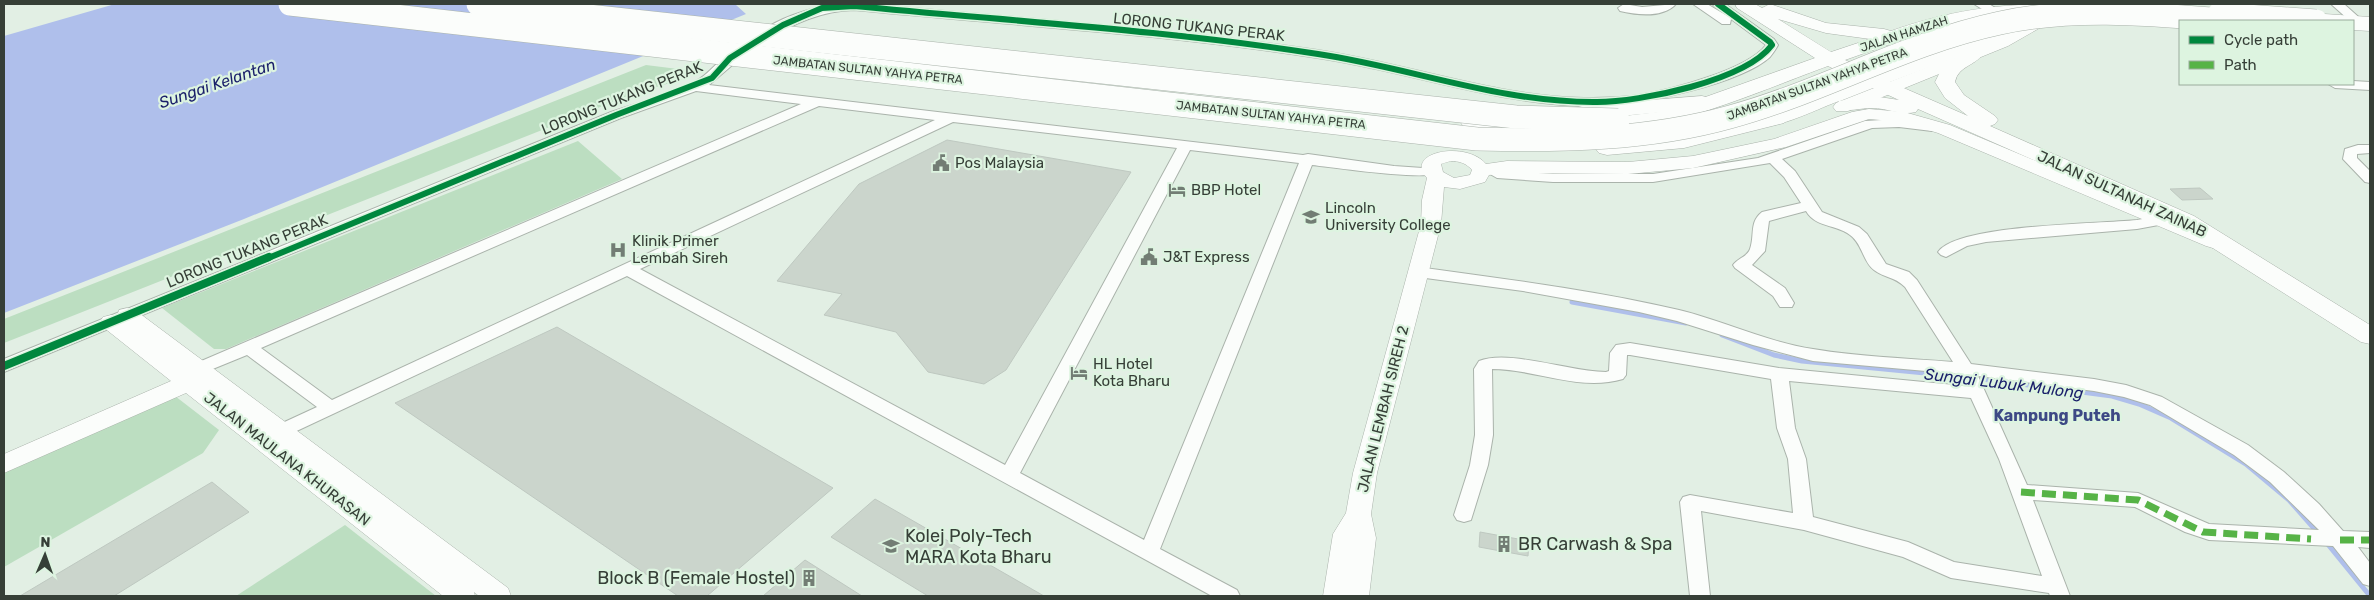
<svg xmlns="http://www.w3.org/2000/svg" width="2374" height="600" font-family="Rubik,sans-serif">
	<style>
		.green { fill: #bcdec1 }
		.water { fill: #afbfeb }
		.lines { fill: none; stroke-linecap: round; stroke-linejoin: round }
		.stream { stroke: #afbfeb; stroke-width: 5 }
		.building { fill: #cbd5cc; stroke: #bec8c0 }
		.minor-casing { stroke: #aab3ab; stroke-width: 2 }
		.tertiary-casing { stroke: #aab3ab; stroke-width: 1 }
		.secondary-casing { stroke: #aab3ab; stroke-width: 1 }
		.trunk-casing { stroke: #aab3ab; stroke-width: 1 }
		.minor { fill: #fbfdfb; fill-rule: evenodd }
		.tertiary { fill: #fbfdfb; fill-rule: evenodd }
		.secondary { fill: #fbfdfb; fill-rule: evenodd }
		.trunk { fill: #fbfdfb; fill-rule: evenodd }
		.trunk-bridge-casing { stroke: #aab3ab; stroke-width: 24; stroke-linecap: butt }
		.trunk-bridge { stroke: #fbfdfb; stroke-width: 23 }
		.quiet { stroke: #56b346; stroke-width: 7; stroke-dasharray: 14 7; stroke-linecap: butt }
		.cycleway-far1-casing { stroke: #ddf4e0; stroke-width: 9 }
		.cycleway-casing { stroke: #ddf4e0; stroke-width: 11 }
		.cycleway-far1 { stroke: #00873e; stroke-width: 6 }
		.cycleway { stroke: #00873e; stroke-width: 8 }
		.labels { text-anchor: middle; stroke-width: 4.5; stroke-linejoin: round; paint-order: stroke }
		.far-street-label { font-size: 12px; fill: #363f37; stroke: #ddf4e0 }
		.street-label { font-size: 15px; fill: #363f37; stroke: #ddf4e0 }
		.poi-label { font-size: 15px; fill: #363f37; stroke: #ddf4e0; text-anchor: start }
		.water-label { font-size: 16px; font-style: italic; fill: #1a1f6a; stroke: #ddf4e0 }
		.neighbourhood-label { font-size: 16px; font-weight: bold; fill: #3d4985; stroke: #ddf4e0 }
		.near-poi-label { font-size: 18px; fill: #363f37; stroke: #ddf4e0; text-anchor: start }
	</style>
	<rect width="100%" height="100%" fill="#e2efe4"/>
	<g class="green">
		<path d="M646,65L686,70L690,77L633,94L4,343V319Z"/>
		<path d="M578,141L622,179L226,349H214L162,308Z"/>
		<path d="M175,396L219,430L203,453L4,567V472Z"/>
		<path d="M345,525L436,596H236Z"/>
	</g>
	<path class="water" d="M115,4H738L736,5L746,14L244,219L4,313V36Z"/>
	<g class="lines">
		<g class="stream">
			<path d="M1572,302L1686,323"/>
			<path d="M1722,335L1774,355L1802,361L1966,377"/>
			<path d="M1974,378L2112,396L2139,404L2171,418L2246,464L2289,500L2319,534"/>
			<path d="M2326,542L2370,596"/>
		</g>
	</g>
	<g class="building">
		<path d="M947,140L1131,172L1006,370L984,384L928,372L896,332L824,315L842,294L777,281L859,184Z"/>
		<path d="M2200,188L2213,199L2182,200L2170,189Z"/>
		<path d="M557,327L833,488L707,596H678L395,403Z"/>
		<path d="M212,482L249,512L114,596H20Z"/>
		<path d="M875,499L1044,596H928L831,537Z"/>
		<path d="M1480,532L1529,541L1528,556L1479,547Z"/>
		<path d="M805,560L862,596H763Z"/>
	</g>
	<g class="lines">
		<g class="minor-casing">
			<g id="minor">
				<path d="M835,4H867C1017,18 1168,28 1317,50C1406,63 1492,96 1584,98C1602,98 1621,98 1639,95C1670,90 1747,70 1766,45L1731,19L1730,24H1722L1693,4H1707L1729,17L1712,4H1725L1774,39L1778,45C1776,49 1773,53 1770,57C1742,83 1642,105 1603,106C1505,108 1413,72 1318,58C1164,34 1009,25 854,10C821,11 795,23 766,40L762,41L756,37C770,20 813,7 835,4Z"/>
				<path d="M1624,4L1642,7L1676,4C1663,18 1637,15 1620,11L1618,8Z"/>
				<path d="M1974,4H1989L2000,11L1998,14H1990Z"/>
				<path d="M2331,4H2344L2363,21L2361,24H2353V21H2350Z"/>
				<path d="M740,48L744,49L746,52L744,55L709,85L1303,155L1308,154L1394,166L1437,169L1439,172C1432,182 1330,167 1312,165L1160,549L1237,590L1240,596H1212L627,276L271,443L265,441L262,436L265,431L317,407L247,355L198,375L192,373L189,369L192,365L801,104L696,91L621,118L4,372V359L611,112C639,102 670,95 696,81C712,73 723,52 740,48ZM819,106L935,120L332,400L261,348ZM953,122L1177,148L1005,465L640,269ZM1190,150L1299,163L1144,540L1020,473Z"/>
				<path d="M2353,81L2370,82V90L2335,88L2328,84H2353Z"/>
				<path d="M1899,119L1932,123L1939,127L1932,131L1899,127L1872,128L1782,159L1795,171L1822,212L1859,227L1867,234L1886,264L1909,272L1917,280L1971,364L2094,379L2126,385L2162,397L2248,445L2284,472L2319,504L2343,531L2370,532V548L2358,547L2370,563V586L2363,584L2333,546L2209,540L2185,532L2135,507L2033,500L2070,596H2050L2049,593L1951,578L1903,557L1804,530L1701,511L1710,596H1690L1680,502L1683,497L1690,495L1793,513L1788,459L1777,428L1771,379L1630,355H1627L1626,375L1623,379C1579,392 1536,369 1492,369L1493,435L1488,465L1471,520L1464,522L1457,520L1454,515L1470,465L1475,435L1474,369L1479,361C1509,349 1570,372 1606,372L1609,371L1610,353L1616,345L1630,343L1779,368L1965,386L1960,374L1813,361L1753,345L1677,321L1639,312L1523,291L1418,277L1412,276L1410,272L1412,268L1418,267C1505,279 1593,290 1679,310C1724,321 1767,342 1813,349C1859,357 1907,358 1953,362L1905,287C1894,276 1884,278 1874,270C1863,262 1862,243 1850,235C1836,224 1816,228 1806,211L1769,221L1765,251L1752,265L1785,288L1794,303L1792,307H1780L1773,296L1735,268L1733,265C1738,258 1747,257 1750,249C1755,235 1749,222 1762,212L1801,203L1784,177L1770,163L1653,182H1553L1497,178L1490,174L1497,170L1553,174H1653L1758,158L1865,121ZM1978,376L2094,391L2124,397L2150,405L2234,455L2270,482L2319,530L2209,524L2138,493L2027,485ZM1789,381L1971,398L1999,459L2042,576L1954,562L1908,542L1813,517L1806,459L1795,428Z"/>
				<path d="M2358,145H2370V153L2357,154V158L2370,171V183L2365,182L2343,159L2345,149Z"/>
				<path d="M2159,216L2167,221L2164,224L2137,229L1986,242L1967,246L1946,257L1941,255L1938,252C1957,224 2101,224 2137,220Z"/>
			</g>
		</g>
		<g class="tertiary-casing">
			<g id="tertiary">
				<path d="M2037,18L2043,20L2045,23L2043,26L2008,46L1848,111H1836L1833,107L1836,103L1996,40Z"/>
				<path d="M1869,109L1904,112L1950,125L2220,238L2223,242L2220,246L2213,248L2206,246L1938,133L1902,122L1869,119L1786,147L1693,168L1628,174L1507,173L1489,175L1485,182L1460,189L1444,187L1441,224L1377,473L1371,514L1376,538L1369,596H1323L1333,534L1346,513L1353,473L1421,224L1422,200L1427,178C1403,152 1466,140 1486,164L1507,161L1628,162L1693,156L1774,139L1852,112ZM1451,161C1459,161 1466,163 1472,170L1470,175L1454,178L1443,172L1441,164Z"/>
				<path d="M127,308L135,310L508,588L511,596H479L474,592L475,596H443L186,393L4,473V454L171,381L103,327L100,322L103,317L111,315L117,317L119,310Z"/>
			</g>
		</g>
		<g class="secondary-casing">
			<g id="secondary">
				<path d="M1735,4H1755L1762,8L1770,4L1826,23L1884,29L1891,31C1948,11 1996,4 2056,4L2058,6L2055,10L2049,11L1994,16L1941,26L1845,60L1875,74L2007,25H2019L2022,29L2019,33L1976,49L1983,54C1975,66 1958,66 1955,82L1964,95L1995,116L1998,120L1995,124L1990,126L2194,216L2370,325V344L2361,342L2178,226L2124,200L1918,109L1916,112C1901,116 1887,108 1872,108C1860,108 1850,112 1839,109L1836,105L1839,101C1814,110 1772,133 1746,126L1743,122L1746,118L1772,113L1858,81L1828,66C1772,86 1647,142 1591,128L1588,124L1591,120L1666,111L1815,58L1737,8ZM1778,19L1826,33L1870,39L1831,52ZM1956,57L1942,68L1935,82L1945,98L1968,116L1890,82ZM1873,88L1899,100L1873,96L1840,101Z"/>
				<path d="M2294,12L2370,17V27L2353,26V21H2288L2285,17L2288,13Z"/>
				<path d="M1471,117L1538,125L1545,127L1548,131L1545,135L1538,137L1464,127L1461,123L1464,119Z"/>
			</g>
		</g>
		<g class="trunk-casing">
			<g id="trunk">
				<path d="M2353,18L2370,19V31L2353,30V21H2345Z"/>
				<path d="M1702,96L1710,98L1713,103L1710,108L1586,119L1578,117L1575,112L1578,107L1586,105Z"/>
				<path d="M1776,111L1784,113L1787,118L1784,123L1684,148L1607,155L1599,153L1595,148L1599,143L1607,141L1684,134Z"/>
			</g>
		</g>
		<use href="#minor" class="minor"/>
		<use href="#tertiary" class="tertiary"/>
		<use href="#secondary" class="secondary"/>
		<use href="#trunk" class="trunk"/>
		<g class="trunk-bridge-casing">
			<g id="trunk-bridge">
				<path d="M290,4L1477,139C1562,141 1648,140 1730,117C1822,92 1906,43 2000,23C2078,6 2159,15 2238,21"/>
				<path d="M478,4L1516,117L1618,120"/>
				<path d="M2219,14L2316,21"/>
			</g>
		</g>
		<use href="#trunk-bridge" class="trunk-bridge"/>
		<g class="quiet">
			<path d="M2021,492L2138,500L2203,532L2311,539"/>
			<path d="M2340,540H2370"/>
		</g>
		<g class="cycleway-far1-casing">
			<path id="cycleway-far1" d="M266,259L616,115L712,78L730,58L783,25L822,8L854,6C1009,21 1165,30 1318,54C1412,68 1501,103 1597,102C1640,102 1745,81 1772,45L1770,42L1718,4"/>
		</g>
		<g class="cycleway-casing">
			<path id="cycleway" d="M4,366L269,257"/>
		</g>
		<use href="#cycleway-far1" class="cycleway-far1"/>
		<use href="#cycleway" class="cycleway"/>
	</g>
	<defs>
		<g id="civic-bare" transform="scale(1.35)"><path d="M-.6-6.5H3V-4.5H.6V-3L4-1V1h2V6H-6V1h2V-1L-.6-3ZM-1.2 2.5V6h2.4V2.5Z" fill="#727d74" stroke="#ddf4e0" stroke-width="2.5" paint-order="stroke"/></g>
		<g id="hotel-bare" transform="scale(1.35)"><path d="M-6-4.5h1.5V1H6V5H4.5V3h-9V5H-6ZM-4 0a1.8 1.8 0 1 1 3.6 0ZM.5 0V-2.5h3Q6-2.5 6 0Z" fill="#727d74" stroke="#ddf4e0" stroke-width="2.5" paint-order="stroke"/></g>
		<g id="university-bare" transform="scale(1.35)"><path d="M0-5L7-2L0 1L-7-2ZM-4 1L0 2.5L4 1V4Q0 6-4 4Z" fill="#727d74" stroke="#ddf4e0" stroke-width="2.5" paint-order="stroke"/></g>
		<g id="hospital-bare" transform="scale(1.35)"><path d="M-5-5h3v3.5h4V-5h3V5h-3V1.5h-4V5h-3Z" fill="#727d74" stroke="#ddf4e0" stroke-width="2.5" paint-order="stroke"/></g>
		<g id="building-bare" transform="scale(1.35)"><path d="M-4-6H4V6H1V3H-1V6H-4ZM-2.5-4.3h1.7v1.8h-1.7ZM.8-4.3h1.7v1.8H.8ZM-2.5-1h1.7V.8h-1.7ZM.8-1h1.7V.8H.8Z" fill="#727d74" stroke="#ddf4e0" stroke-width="2.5" paint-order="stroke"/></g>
	</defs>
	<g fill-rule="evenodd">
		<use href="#civic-bare" x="941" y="163"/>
		<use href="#hotel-bare" x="1177" y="190"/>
		<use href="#university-bare" x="1311" y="217"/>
		<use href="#hospital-bare" x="618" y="250"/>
		<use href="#civic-bare" x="1149" y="257"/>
		<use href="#hotel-bare" x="1079" y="373"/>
		<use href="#building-bare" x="1504" y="544"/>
		<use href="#university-bare" x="891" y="546"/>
		<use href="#building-bare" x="809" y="578"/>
	</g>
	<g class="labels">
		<g class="far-street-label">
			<text transform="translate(1904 34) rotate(-18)" y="4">JALAN HAMZAH</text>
			<text transform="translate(868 70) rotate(6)" y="4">JAMBATAN SULTAN YAHYA PETRA</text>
			<text transform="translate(1817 84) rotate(-20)" y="4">JAMBATAN SULTAN YAHYA PETRA</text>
			<text transform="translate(1271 115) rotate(6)" y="4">JAMBATAN SULTAN YAHYA PETRA</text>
		</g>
		<g class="street-label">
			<text transform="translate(1199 27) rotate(6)" y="5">LORONG TUKANG PERAK</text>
			<text transform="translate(622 98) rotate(-22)" y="5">LORONG TUKANG PERAK</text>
			<text transform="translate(2122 194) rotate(25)" y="5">JALAN SULTANAH ZAINAB</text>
			<text transform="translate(247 251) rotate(-22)" y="5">LORONG TUKANG PERAK</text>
			<text transform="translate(1383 409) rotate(-76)" y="5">JALAN LEMBAH SIREH 2</text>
			<text transform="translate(287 459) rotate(38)" y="5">JALAN MAULANA KHURASAN</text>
		</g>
		<g class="poi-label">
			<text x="955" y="168">Pos Malaysia</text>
			<text x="1191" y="195">BBP Hotel</text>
			<text x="1325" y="213">Lincoln<tspan x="1325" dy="17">University College</tspan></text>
			<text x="632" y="246">Klinik Primer<tspan x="632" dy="17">Lembah Sireh</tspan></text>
			<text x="1163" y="262">J&amp;T Express</text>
			<text x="1093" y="369">HL Hotel<tspan x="1093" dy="17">Kota Bharu</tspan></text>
		</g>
		<g class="water-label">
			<text transform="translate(217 83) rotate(-19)" y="6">Sungai Kelantan</text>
			<text transform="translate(2004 383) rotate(7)" y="6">Sungai Lubuk Mulong</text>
		</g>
		<g class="neighbourhood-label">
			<text x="2057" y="421">Kampung Puteh</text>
		</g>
		<g class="near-poi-label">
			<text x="905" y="542">Kolej Poly-Tech<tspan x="905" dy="21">MARA Kota Bharu</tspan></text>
			<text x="1518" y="550">BR Carwash &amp; Spa</text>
			<text x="795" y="584" text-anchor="end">Block B (Female Hostel)</text>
		</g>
	</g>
	<rect width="2374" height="600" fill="none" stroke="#363f37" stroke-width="10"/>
	<rect x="2179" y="20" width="175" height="65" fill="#ddf4e0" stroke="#9aac9c"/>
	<rect x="2189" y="36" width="25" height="8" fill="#00873e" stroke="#9aac9c"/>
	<text x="2224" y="45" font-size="15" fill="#363f37">Cycle path</text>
	<rect x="2189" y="61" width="25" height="8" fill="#56b346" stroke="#9aac9c"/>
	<text x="2224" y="70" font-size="15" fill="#363f37">Path</text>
	<g transform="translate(45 555) rotate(2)" stroke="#ddf4e0" stroke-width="4" paint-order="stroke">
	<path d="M0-4L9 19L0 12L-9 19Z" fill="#363f37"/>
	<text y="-8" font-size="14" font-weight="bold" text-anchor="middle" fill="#363f37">N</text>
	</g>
</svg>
